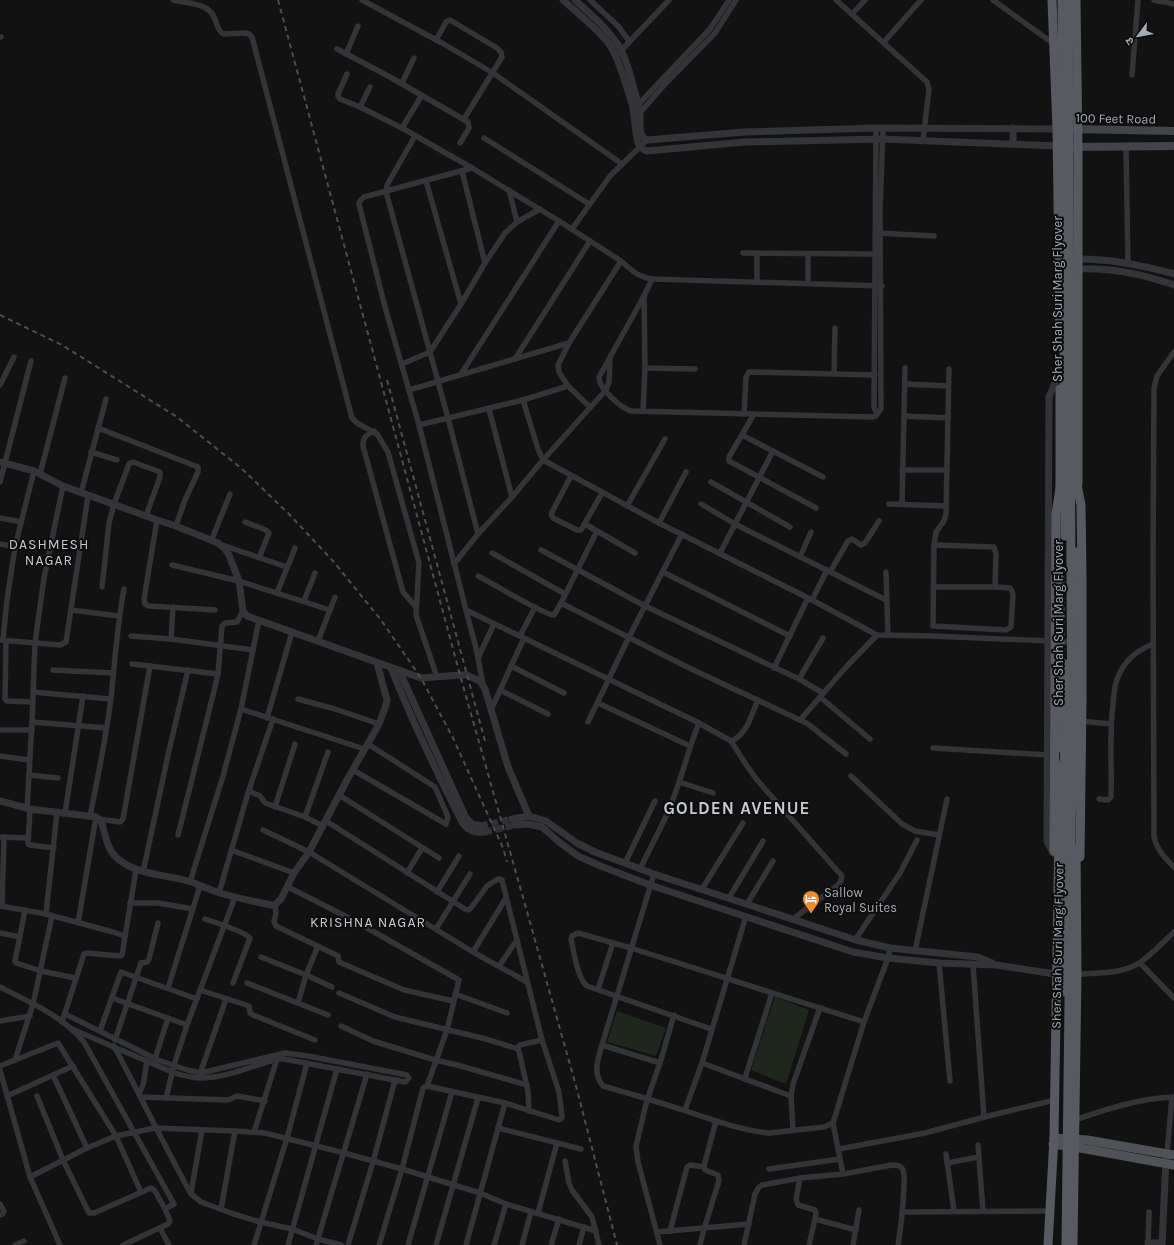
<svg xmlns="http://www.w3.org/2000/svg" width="1174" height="1245" font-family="Karla,'Noto Sans Devanagari',sans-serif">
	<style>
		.green { fill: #1e261e }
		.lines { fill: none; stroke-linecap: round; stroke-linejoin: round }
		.tertiary-tunnel { stroke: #2f3133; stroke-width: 7; stroke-dasharray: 7 3.5; stroke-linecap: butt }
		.minor { stroke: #333438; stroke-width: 5.5 }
		.tertiary { stroke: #333438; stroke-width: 7 }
		.secondary { stroke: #414448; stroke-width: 8 }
		.primary { stroke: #4f5257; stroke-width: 9 }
		.trunk { stroke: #575a60; stroke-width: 9 }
		.rail { stroke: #4a4d51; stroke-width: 2; stroke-dasharray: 5 4; stroke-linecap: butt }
		.trunk-bridge { stroke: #575a60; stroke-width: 9 }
		.labels { text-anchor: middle; stroke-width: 4; stroke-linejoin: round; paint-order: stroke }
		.street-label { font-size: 13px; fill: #a3abb3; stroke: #0d0d0e }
		.poi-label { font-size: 13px; fill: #a3abb3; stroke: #0d0d0e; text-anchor: start }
		.neighbourhood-label { font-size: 14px; letter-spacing: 1px; fill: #c4c9cf; stroke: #0d0d0e }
		.district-label { font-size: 17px; font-weight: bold; letter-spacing: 1px; fill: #c4c9cf; stroke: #0d0d0e }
	</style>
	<rect width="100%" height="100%" fill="#121213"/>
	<g class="green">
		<path d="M775,997L809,1010L786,1084L751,1070Z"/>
		<path d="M617,1011L666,1028L656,1056L607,1042Z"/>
	</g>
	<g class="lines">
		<g class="tertiary-tunnel">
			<path d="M481,826L512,819"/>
			<path d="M485,832L515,825"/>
		</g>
		<g class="minor">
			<path d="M173,0C186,3 208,3 214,17C217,23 217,30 223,34L245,33L249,34L252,37L352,418L357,423L377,434L388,452L419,563L416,615L437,677"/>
			<path d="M362,0L442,43L493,73L622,164"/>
			<path d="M590,0L618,26L629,41"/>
			<path d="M836,0L927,82L929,89L923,140"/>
			<path d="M993,0L1054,44"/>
			<path d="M1154,0L1174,4"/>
			<path d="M852,14L865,0"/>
			<path d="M0,37H1"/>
			<path d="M436,40L446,22L450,20L497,48L501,52L502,57L464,119"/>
			<path d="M884,42L921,0"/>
			<path d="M337,49L390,77L468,122L469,128L460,143"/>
			<path d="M346,54L358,26"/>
			<path d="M616,56L669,0"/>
			<path d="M347,74L338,94V96L340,99L360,107L402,128L472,168L559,221L621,261C631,270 638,277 652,279L882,286"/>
			<path d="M1132,75L1138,0"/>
			<path d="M402,83L414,58"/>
			<path d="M360,107L370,87"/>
			<path d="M636,107L710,29L729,0"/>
			<path d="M638,115L667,82L715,33L736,0"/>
			<path d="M402,128L422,95"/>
			<path d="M876,128L874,407L877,414"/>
			<path d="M415,136L387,185L386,192L448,418L478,534"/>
			<path d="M484,138L589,204"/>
			<path d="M1126,147L1128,264"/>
			<path d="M472,168L364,197L360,201L359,204L385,307L419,425L466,610L476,648L483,684"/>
			<path d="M462,171L485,263"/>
			<path d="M426,181L461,304"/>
			<path d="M509,190L517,222"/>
			<path d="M572,229L610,176L647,140"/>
			<path d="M877,233L934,236"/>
			<path d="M743,253L875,254"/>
			<path d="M652,279L644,296L599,377C598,388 621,408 631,411L873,417L876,416L881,409L880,210L883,129"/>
			<path d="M757,281V253"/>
			<path d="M808,283V254"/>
			<path d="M1174,352L1157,376L1154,388L1153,559L1154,837C1157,850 1165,858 1174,867"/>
			<path d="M515,359L590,241"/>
			<path d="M402,364L430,352L461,304L485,263L505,233L517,222L540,209"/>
			<path d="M645,368L695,369"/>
			<path d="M461,374L559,221"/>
			<path d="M834,374L835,328"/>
			<path d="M905,384L948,386"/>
			<path d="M0,385L14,357"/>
			<path d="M409,390L569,343"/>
			<path d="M523,400L538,449L543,460L659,523L812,600L877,635L933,636L1073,642"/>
			<path d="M590,407L568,386L559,372L558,365L569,343L621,261"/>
			<path d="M489,409L512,497"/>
			<path d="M643,411L645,368L644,297"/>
			<path d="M744,414L746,377L749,372L875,375"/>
			<path d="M754,414L729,457V461L816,508"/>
			<path d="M904,416L948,418"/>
			<path d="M419,425L523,400L568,386"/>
			<path d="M98,428L198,467V472L185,500L176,526"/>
			<path d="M374,431C367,435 362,437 363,446L403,592L416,607"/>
			<path d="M742,435L823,477"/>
			<path d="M91,452L117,460"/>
			<path d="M902,470H947"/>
			<path d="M40,474L65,378"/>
			<path d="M571,476L551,514L553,518L577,530H581L602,493"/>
			<path d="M0,482L31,361"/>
			<path d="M711,482L790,527"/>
			<path d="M81,493L106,399"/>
			<path d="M701,504L735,524L886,600"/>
			<path d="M889,504L946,506"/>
			<path d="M902,504L905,368"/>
			<path d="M627,506L665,439"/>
			<path d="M0,518L21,522"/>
			<path d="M157,520L144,599L145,604L149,606L215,610"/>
			<path d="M245,522L266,530L269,533L259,558"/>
			<path d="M659,523L686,472"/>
			<path d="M585,524L635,553"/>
			<path d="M212,539L230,494"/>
			<path d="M0,544L15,547"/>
			<path d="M222,545L287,567"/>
			<path d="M934,545L994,547L996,554L995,587"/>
			<path d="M541,550L645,606L799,679L823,693"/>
			<path d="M492,553L565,594"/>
			<path d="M720,553L773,451"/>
			<path d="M800,557L811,532"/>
			<path d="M454,564L478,534L512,497L543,460L606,390L609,382L610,358"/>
			<path d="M172,565L239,581L330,610"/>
			<path d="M663,572L790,636"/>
			<path d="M830,572L848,541L852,539L861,545L865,543L879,521"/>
			<path d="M886,572L888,635"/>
			<path d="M478,576C490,582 544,615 554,615L561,603L597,531"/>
			<path d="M102,587L109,523L114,504L129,464L133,462L160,472V477L146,516"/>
			<path d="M933,587H995L1010,588L1012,591L1013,595L1011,627L1006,630L933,626L934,545L936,532L944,521L946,514L949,369"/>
			<path d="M277,593L295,548"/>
			<path d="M812,600L827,570"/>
			<path d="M304,601L315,573"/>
			<path d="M561,603L685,666L800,720L808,724L846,754"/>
			<path d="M71,610L119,616"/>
			<path d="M466,610L699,723L731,741L747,766L757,780L842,876L841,881L838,885L793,919"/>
			<path d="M131,636L171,639L253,650"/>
			<path d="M520,636L535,607"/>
			<path d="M171,639L173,607"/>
			<path d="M0,640L60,645L66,642L88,496"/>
			<path d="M3,640L7,600L15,547L34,471"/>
			<path d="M6,641L5,699L7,701L33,702"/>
			<path d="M318,641L335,597"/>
			<path d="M478,658L494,624"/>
			<path d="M132,664L218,674"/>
			<path d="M511,666L564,693"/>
			<path d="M774,668L808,598"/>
			<path d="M53,670L113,673"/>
			<path d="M799,679L823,638"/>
			<path d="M500,690L548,714"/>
			<path d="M33,692L110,699"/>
			<path d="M820,697L870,739"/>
			<path d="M298,699L335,709L379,724"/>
			<path d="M598,703L690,746"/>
			<path d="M241,709L364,749"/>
			<path d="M491,710L524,638"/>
			<path d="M267,718L292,632"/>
			<path d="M800,720L847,666L877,635"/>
			<path d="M1080,721L1111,724"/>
			<path d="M32,722L106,728"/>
			<path d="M588,722L628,639L682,534"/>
			<path d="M0,730H32"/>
			<path d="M731,741C747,735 751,715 758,700"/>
			<path d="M933,748L1048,755"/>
			<path d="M0,756L29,760"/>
			<path d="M353,770L446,824L448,817L435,787L368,744"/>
			<path d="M29,775L58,778"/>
			<path d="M851,776L902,824L915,831L939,835"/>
			<path d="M679,782L713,793"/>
			<path d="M249,791L260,796L265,803L305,817L323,826"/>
			<path d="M339,795L439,858"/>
			<path d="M1099,799L1108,800L1111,797C1112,766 1109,735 1113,704C1114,695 1114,685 1118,677C1124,661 1138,650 1153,644"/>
			<path d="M275,807L295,744"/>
			<path d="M27,809L32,722L35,643L44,578L63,486"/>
			<path d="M30,809L28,844L30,845L54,848"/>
			<path d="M65,813L83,696"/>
			<path d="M90,816C98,777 106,738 111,698C115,661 117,625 124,589"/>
			<path d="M305,817L328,752"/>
			<path d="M99,819L120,822L123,819L150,666"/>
			<path d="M326,821L465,909L468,910L471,908L487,886L498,879L502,880L542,1040L559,1092L562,1116V1118L559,1120L505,1103L427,1086L423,1088L402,1169L379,1245"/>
			<path d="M263,830L309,852L473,952L527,982"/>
			<path d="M178,835L215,687L218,674L222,626L225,623L237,622L243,611"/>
			<path d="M0,837L27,838"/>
			<path d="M231,850L294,873"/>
			<path d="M625,863L655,801"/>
			<path d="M640,869C654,840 670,812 679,782C686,762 691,742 699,723"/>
			<path d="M143,872L168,755L188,670"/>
			<path d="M407,873L422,848"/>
			<path d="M654,874L602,1045C598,1060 592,1073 603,1086C631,1094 659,1102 686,1111C713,1120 740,1130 769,1133L824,1127L833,1123L864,1022L888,958L890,948"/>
			<path d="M190,882L223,776L241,709L259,620"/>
			<path d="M288,887L353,920L459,980L447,1030L427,1086"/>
			<path d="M702,889L743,823"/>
			<path d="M437,892L459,856"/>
			<path d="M219,893L248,793L273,719"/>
			<path d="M729,898L763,841"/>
			<path d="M130,903H158L193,909"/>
			<path d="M747,904L773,861"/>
			<path d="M275,905L276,913L274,921L276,926L338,956L339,962L404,990L453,1001"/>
			<path d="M0,906L46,914L113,932L125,936"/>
			<path d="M2,906L4,837"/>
			<path d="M25,910L15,961L16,963L41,971L75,978"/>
			<path d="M46,914L57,812"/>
			<path d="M205,919C216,923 242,930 250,938L233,983"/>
			<path d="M78,923L96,817"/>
			<path d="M436,929L470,874"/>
			<path d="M0,933L20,937"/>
			<path d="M855,940L900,873L917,840"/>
			<path d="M915,951L947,799"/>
			<path d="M473,952L506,898"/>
			<path d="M261,957L306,975L332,987"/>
			<path d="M939,963L950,1081"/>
			<path d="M1140,963L1174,998"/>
			<path d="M973,965L984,1117"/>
			<path d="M499,966L517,940"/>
			<path d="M1077,974C1098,973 1123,974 1141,962C1153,953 1163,942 1174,932"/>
			<path d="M247,983L328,1015"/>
			<path d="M0,987C29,1002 63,1016 84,1042L174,1204L165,1209L170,1221L168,1224L123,1245"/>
			<path d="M168,988L200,886"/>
			<path d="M598,989L613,943"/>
			<path d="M200,990L249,1006L250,1013L253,1015L315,1040"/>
			<path d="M339,993L395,1017L486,1039L518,1049"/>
			<path d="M455,994L507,1013"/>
			<path d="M112,998L187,1025"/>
			<path d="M298,1003L306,975L318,946"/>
			<path d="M65,1014L158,1060L187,1070L201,1073L285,1053L308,1056L407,1075L409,1078L405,1082L284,1059H277C252,1066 226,1078 200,1078C190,1078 181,1075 172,1072L72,1029"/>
			<path d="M0,1021L30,1016"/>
			<path d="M62,1022L84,954L86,953L120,956L122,955L136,870"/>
			<path d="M341,1026L373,1041L435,1060L457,1065L527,1085"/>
			<path d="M711,1029L587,986C577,978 574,951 571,939L572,936L578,933L631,948L864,1022"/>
			<path d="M100,1031L121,972L197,999"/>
			<path d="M115,1040L141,963L147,962L149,959L158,923"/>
			<path d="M602,1045L660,1063"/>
			<path d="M114,1046C140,1095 164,1145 191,1194L201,1202L231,1213L260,1222L292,1229L318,1239L341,1245"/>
			<path d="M155,1059L168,1018"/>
			<path d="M15,1060L33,1004L52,916"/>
			<path d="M702,1063L791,1096"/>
			<path d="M0,1066L58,1043L116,1136L155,1128L235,1131L265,1133L344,1153L402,1169L480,1193L506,1204L596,1231"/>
			<path d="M0,1070L30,1177L60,1245"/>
			<path d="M200,1074L226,999"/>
			<path d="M53,1075L87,1148"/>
			<path d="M745,1078L772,993"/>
			<path d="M139,1094L143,1085L147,1061"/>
			<path d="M7,1096L73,1066"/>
			<path d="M37,1096L63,1160L89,1213H94L151,1188L155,1191L165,1209"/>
			<path d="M140,1097L228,1100L237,1096L265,1101"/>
			<path d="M166,1098L174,1065L187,1025L235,897"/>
			<path d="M685,1110L702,1063L746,916"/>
			<path d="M529,1111L528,1091L518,1047L520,1045L542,1040"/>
			<path d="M1075,1120C1107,1109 1140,1098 1174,1097"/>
			<path d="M833,1123L843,1174"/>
			<path d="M498,1128L581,1149"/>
			<path d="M793,1130L791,1096L793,1084L820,1008"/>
			<path d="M254,1132L277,1059"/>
			<path d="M978,1145L983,1211"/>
			<path d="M839,1149L925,1133L992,1115L1055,1100"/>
			<path d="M1167,1153L1172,1097"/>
			<path d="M946,1154L954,1211"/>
			<path d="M565,1161L569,1183L572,1190L592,1217L599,1245"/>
			<path d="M947,1163L979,1157"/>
			<path d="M769,1169L840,1159"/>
			<path d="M30,1177L87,1148L116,1136L141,1192"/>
			<path d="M800,1178L796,1199L798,1205L815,1210L816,1213L815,1219L856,1230"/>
			<path d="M191,1193L202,1130"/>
			<path d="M0,1204L4,1211L3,1214L0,1215"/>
			<path d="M221,1209L235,1131"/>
			<path d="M903,1212L1049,1211"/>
			<path d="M538,1213L557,1143"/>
			<path d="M160,1228L169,1245"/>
			<path d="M670,1231L687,1167L690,1165L704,1167"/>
			<path d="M657,1232L749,1224"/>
			<path d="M15,1245L24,1241"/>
			<path d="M254,1245L287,1138L307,1063"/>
			<path d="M288,1245L337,1069"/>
			<path d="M316,1245L367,1074"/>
			<path d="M348,1245L373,1162L395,1080"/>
			<path d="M408,1245L452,1092"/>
			<path d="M436,1245L478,1098"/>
			<path d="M466,1245L505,1103"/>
			<path d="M494,1245L506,1204"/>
			<path d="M522,1245L531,1212"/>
			<path d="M551,1245L559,1219"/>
			<path d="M579,1245L584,1227"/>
			<path d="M660,1245L638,1162L636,1146L647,1100L660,1063L674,1015"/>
			<path d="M700,1245L704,1229L719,1181L718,1175L705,1170L704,1166L716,1121"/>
			<path d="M744,1245L755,1194L759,1187L762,1185L800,1178L843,1174L892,1165C896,1165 901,1165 903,1170C905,1175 904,1183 904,1188C903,1208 901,1226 898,1245"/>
			<path d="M809,1245L815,1219"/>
			<path d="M853,1245L859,1210"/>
			<path d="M1148,1245L1149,1212"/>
		</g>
		<g class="tertiary">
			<path d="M563,0C577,13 602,32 611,47C621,64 626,86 632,104C635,116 635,134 638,143C640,148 644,150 647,151L745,142L882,139L1057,146"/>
			<path d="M575,0C591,15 610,30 621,50C629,65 632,83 637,100C638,104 639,108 640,112C641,121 637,135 647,140L745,132L876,128L1057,129"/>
			<path d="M1013,144V128"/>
			<path d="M1074,259C1107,258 1142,265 1174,274"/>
			<path d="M1074,269C1108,267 1143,274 1174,285"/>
			<path d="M0,462L34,471L63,486L157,520L176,526L218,543L225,549L229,555L239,581L243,611L247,616L421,678L460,675H467L480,681L485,689L508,767L529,816"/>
			<path d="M391,668C412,721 436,771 462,822C468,831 474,833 485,832"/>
			<path d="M399,670L466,818L472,824L481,826"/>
			<path d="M0,801L30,809L96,817L101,821C106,835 106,849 118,859C139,876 166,874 191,882C200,885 210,890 220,893C236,898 253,901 270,905H275L281,899L294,873L309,852L347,780L379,724L386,705L387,700L377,663"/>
			<path d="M512,819L529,816L546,821L577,843L595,852L654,874L856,940L890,948L978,957L992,963"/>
			<path d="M515,825L528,824L542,827L559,842L578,856L603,867L650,885L853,952L888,958L939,963L996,965L1061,975"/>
			<path d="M1053,853L1047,841L1049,397L1060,371"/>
			<path d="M1148,1243H1162"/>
			<path d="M1162,1245L1166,1159"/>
		</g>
		<g class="secondary">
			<path d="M1071,129L1174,131"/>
			<path d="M1073,147L1174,146"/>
		</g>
		<g class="primary">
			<path d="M1054,1138L1087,1140L1174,1155"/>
			<path d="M1053,1144L1086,1149L1174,1165"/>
		</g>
		<g class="trunk">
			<path d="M1052,0L1057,129L1060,346"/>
			<path d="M1076,0L1078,148V484"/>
			<path d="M1060,389V496"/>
			<path d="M1060,748V579"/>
			<path d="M1076,806L1077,552"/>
			<path d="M1048,1245L1054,1138L1060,765"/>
			<path d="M1073,1245L1077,974L1076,848"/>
		</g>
		<g class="rail">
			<path d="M278,0L460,675L524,901L576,1086L617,1245"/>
			<path d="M0,315L62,345L177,417L241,468L289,514L333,561L381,620L421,678L453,738L503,848L507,862"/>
			<path d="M387,380L485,741"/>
		</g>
		<g class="trunk-bridge">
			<path d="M1062,0L1065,536"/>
			<path d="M1075,475L1081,505L1082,576V699L1080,857"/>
			<path d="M1054,851L1056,514L1060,488"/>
			<path d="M1063,992L1065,664"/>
			<path d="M1066,1245L1072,759L1068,0"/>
		</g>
	</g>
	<defs>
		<g id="hotel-pin" transform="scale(0.9)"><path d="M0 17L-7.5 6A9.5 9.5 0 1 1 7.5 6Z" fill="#eb8c32" stroke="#0d0d0e"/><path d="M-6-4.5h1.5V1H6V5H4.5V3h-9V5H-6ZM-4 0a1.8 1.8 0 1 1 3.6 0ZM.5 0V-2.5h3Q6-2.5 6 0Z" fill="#fff"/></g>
	</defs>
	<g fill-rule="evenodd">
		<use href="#hotel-pin" x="811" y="899"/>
	</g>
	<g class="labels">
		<g class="street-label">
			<text transform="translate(1116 118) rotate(1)" y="5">100 Feet Road</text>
			<text transform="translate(1057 299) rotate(-90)" y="5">Sher Shah Suri Marg Flyover</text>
			<text transform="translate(1058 623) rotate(-90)" y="5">Sher Shah Suri Marg Flyover</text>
			<text transform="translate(1057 946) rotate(-89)" y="5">Sher Shah Suri Marg Flyover</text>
		</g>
		<g class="poi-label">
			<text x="824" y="897">Sallow<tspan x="824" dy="15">Royal Suites</tspan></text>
		</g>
		<g class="neighbourhood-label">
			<text x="49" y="549">DASHMESH<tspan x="49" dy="16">NAGAR</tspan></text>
			<text x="368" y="927">KRISHNA NAGAR</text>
		</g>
		<g class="district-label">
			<text x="737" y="814">GOLDEN AVENUE</text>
		</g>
	</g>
	<g transform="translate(1138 36) rotate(238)" stroke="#0d0d0e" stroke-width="3" paint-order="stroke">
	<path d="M0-3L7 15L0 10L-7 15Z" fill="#a3abb3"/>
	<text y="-6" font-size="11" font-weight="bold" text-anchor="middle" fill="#a3abb3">उ</text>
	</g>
</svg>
